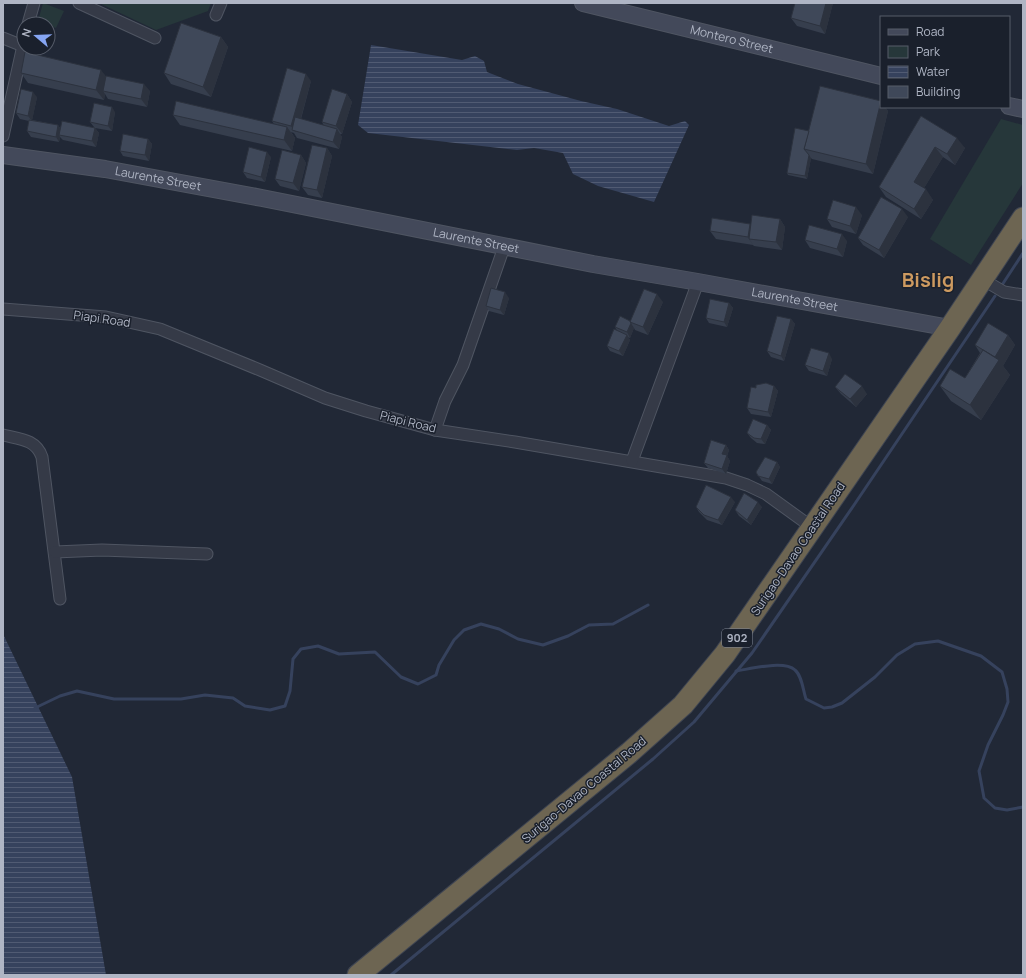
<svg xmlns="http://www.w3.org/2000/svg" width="1026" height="978" font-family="Manrope,sans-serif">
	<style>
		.green { fill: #26373a }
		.water { fill: url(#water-rules) }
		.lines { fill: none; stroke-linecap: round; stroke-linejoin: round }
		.stream { stroke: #36425d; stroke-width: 3 }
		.street-casing { stroke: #4f5562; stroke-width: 13 }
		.secondary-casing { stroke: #4f5562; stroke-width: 18 }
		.highway-casing { stroke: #3f4552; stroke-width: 23 }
		.street { stroke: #353a47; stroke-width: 11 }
		.secondary { stroke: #43495a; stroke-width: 16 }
		.highway { stroke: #6d6552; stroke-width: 21 }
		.wall { fill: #363e4d }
		.shaded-wall { fill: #2c323e }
		.building { fill: #3f4859; stroke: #2c323e }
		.labels { text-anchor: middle; stroke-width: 3; stroke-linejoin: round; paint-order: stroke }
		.shield { fill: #1a202c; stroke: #828896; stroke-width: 1 }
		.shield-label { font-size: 11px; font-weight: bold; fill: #afb5c4 }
		.street-label { font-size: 12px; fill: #afb5c4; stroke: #1a202c }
		.town-label { font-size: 20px; font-weight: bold; fill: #cd9a60; stroke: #1a202c }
	</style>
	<defs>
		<pattern id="water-rules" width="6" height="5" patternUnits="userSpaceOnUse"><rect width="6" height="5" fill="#36425d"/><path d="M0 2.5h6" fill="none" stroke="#515b73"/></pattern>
	</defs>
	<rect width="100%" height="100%" fill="#212836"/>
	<g class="green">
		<path d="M43,3L64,11L56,28L48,25V24L38,21Z"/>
		<path d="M99,3H211L208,11L156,30Z"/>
		<path d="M1001,119L1023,125V183L971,265L930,239Z"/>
	</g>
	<g class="water">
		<path d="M371,45L462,60L475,56L484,61L487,72L518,84L581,101L617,109L669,126L685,121L689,125L654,202L598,186L573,174L563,153L534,148L517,150L368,133L358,125Z"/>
		<path d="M3,634L72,777L106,975H3Z"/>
	</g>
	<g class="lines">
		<g class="stream">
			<path d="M1002,285L1023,253"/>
			<path d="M736,671C750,669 784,660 795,670C802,676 803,690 806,699L824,708L832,707L842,703L875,677L897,655L915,644L938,641L981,656L1002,672L1007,689L1008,702L1003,715L988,745L979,771L984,798L995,808L1007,810L1023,807"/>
			<path d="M35,708L60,696L77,691L114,699H181L205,695L233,698L245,706L270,710L285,706L290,691L293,659L301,649L318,646L339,654L375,652L401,677L418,684L436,675L439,665L454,640L464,630L481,624L499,629L518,639L543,645L568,636L589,625L613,624L648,605"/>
			<path d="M391,975L653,759L694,722L752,653L854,505L995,296"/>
		</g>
		<g class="street-casing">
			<g id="street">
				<path d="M79,3L155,38"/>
				<path d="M216,15L221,3"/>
				<path d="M28,24L34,3"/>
				<path d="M3,38L23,46"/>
				<path d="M3,136L24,41"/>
				<path d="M982,279L1004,292L1023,295"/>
				<path d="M3,309L106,317L160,329L260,370L325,398L366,411L435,430L515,442L726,478L747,485L766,494L813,528"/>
				<path d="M435,430L445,401L463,365L504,247"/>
				<path d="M3,435C19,439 36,439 42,457L60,599"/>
				<path d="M632,461L698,282"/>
				<path d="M55,552L102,550L207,554"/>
			</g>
		</g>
		<g class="secondary-casing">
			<g id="secondary">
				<path id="s1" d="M583,3L881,76"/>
				<path d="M1009,106L1023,109"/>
				<path id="s2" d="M3,155L105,169L262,198L593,264L698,282L950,328"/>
			</g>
		</g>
		<g class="highway-casing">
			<path id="highway" d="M358,975L629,753L683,705L725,654L950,328L1023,218"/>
		</g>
		<use href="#street" class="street"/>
		<use href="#secondary" class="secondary"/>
		<use href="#highway" class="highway"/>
	</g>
	<g class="wall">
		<path d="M833,3L825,34L797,26L791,18Z"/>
		<path d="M221,37L228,47L211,97L171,84L164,73Z"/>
		<path d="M21,73L106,76L150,91L147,107L108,99L105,94L104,100L28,83Z"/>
		<path d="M311,81L301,119L324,126L322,122L347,94L352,102L342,134H340L342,137L339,149L297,138L294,133L291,132L295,138L292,151L180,125L173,115L274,124L272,121Z"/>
		<path d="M37,97L32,120L58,125L60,128L94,127L90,122L115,112L112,131L95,128L99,133L96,147L63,140L60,137L59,142L31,137L27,131L29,121L20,119L16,113Z"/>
		<path d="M881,107H885L888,111L873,174L812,159L811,158L807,179L788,175L787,173L809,131Z"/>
		<path d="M921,116L965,148L955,165L943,157L924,188L933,200L921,219L886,197L879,187Z"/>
		<path d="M148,139L152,144L149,161L123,156L120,151Z"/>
		<path d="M327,148L332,156L322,198L308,195L302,187Z"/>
		<path d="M301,155L306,163L299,191L280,186L275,179Z"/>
		<path d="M271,157L265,182L247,178L243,172Z"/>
		<path d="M862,215L856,234L832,227L827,219Z"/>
		<path d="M908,217L884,258L863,245L858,238Z"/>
		<path d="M780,219L785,227L782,250L754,246L753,245L716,239L710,231L751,225Z"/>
		<path d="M805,240L847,241L843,257L810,248Z"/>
		<path d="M509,298L504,315L489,311L486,306Z"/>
		<path d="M663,302L648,335L635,330L634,328L630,338L628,337L630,340L623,356L610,351L607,346L617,331L615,327L630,321Z"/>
		<path d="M729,303L733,308L727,327L709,323L706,318Z"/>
		<path d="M791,319L795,324L784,361L771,357L767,351Z"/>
		<path d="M1008,335L1015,345L1003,366L1010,375L981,420L951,401L940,386L965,378L980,353L975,345Z"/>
		<path d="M832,359L827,376L809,371L805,365Z"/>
		<path d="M774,386L778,391L771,417L751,414L747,408L756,388Z"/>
		<path d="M835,387L867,394L856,407L841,394Z"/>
		<path d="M767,425L771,430L765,444L757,443L751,438L747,433Z"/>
		<path d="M726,445L729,450L727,456L730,461L726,474L708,468L704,463Z"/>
		<path d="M777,462L780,467L772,484L762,481L756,472Z"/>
		<path d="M735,502L722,525L707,520L699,512L696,507Z"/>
		<path d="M762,507L751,525L739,516L735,510Z"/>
	</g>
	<g class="shaded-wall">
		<path d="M826,3H833L825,34L820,26Z"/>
		<path d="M221,37L228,47L211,97L203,87Z"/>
		<path d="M101,70L109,80L103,91L105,94L104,100L96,90Z"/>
		<path d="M306,74L311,81L297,132L294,131L291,126Z"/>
		<path d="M144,84L150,91L147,107L141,99Z"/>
		<path d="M33,92L37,97L32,121L28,116Z"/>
		<path d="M347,94L352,102L342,134L336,126Z"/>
		<path d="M881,101V107H885L888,111L873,174L866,164Z"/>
		<path d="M112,107L115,112L112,131L108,126Z"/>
		<path d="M58,125L62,131L59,135L60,137L59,142L56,137Z"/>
		<path d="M287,127L295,138L292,151L284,140Z"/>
		<path d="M95,128L99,133L96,147L92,141Z"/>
		<path d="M337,129L342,137L339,149L333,142Z"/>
		<path d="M957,138L965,148L955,165L947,154Z"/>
		<path d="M148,139L152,144L149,161L145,155Z"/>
		<path d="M935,147L943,157L921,193L914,182Z"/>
		<path d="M327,148L332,156L322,198L317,190Z"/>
		<path d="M267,152L271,157L265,182L261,177Z"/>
		<path d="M301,155L306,163L299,191L293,183Z"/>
		<path d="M809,155L811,158L807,179L805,176Z"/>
		<path d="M926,189L933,200L921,219L914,209Z"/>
		<path d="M856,207L862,215L856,234L850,226Z"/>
		<path d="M902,209L908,217L884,258L879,250Z"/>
		<path d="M780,219L785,227L782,250L776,242Z"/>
		<path d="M750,224L755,232L749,239L753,245L748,237Z"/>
		<path d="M842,234L847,241L843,257L837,249Z"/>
		<path d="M505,292L509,298L504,315L500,310Z"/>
		<path d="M657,294L663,302L648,335L643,327Z"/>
		<path d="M729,303L733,308L727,327L724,322Z"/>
		<path d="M791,319L795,324L784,361L781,356Z"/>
		<path d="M631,323L634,328L630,338L627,332Z"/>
		<path d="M627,335L630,340L623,356L619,351Z"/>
		<path d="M1008,335L1015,345L1003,366L1010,375L981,420L970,405L995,357Z"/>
		<path d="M829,353L832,359L827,376L823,371Z"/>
		<path d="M774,386L778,391L771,417L768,412Z"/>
		<path d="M862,386L867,394L856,407L850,399Z"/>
		<path d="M767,425L771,430L765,444L761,439Z"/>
		<path d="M726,445L729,450L727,456L730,461L726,474L722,469V454Z"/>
		<path d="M777,462L780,467L772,484L769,479Z"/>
		<path d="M731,497L735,502L722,525L718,520Z"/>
		<path d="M758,502L762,507L751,525L747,520Z"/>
	</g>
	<g class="building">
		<path d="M795,3H826L820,26L791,18Z"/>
		<path d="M181,23L221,37L203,87L164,73Z"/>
		<path d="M25,52L101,70L96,90L21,73Z"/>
		<path d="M287,68L306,74L291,126L272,121Z"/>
		<path d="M106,76L144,84L141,99L103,91Z"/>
		<path d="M820,86L881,101L866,164L804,149Z"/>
		<path d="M21,89L33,92L28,116L16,113Z"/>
		<path d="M332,89L347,94L336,126L322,122Z"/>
		<path d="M176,101L287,127L284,140L173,115Z"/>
		<path d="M94,103L112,107L108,126L90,122Z"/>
		<path d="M921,116L957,138L947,154L935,147L914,182L926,189L914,209L879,187Z"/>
		<path d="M295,117L337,129L333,142L292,130Z"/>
		<path d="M29,120L58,125L56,137L27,131Z"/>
		<path d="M62,121L95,128L92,141L59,135Z"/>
		<path d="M795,128L809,131L804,149L809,155L805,176L787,173Z"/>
		<path d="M123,134L148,139L145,155L120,151Z"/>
		<path d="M312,145L327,148L317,190L302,187Z"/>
		<path d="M249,147L267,152L261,177L243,172Z"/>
		<path d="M282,150L301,155L293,183L275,179Z"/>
		<path d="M881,197L902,209L879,250L858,238Z"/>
		<path d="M833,200L856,207L850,226L827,219Z"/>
		<path d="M752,215L780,219L776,242L749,239Z"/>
		<path d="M712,218L750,224L748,237L710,231Z"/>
		<path d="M809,225L842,234L837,249L805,240Z"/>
		<path d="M491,288L505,292L500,310L486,306Z"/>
		<path d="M644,289L657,294L643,327L630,322Z"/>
		<path d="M710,299L729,303L724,322L706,318Z"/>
		<path d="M620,316L630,321V322L631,323L627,332L615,327Z"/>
		<path d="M777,316L791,319L781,356L767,351Z"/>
		<path d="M988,323L1008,335L995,357L975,345Z"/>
		<path d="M614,329L627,335L619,351L607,346Z"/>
		<path d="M811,348L829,353L823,371L805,365Z"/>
		<path d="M983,350L999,360L970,405L940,386L950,369L965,378Z"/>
		<path d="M845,374L862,386L850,399L835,387Z"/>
		<path d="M766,383L774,386L768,412L747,408L751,387L756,388V385Z"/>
		<path d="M753,419L767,425L761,439L754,438L747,433Z"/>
		<path d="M711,440L726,445L722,454L727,455L722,469L704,463Z"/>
		<path d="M765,457L777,462L769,479L758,476L756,472Z"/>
		<path d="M706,485L731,497L718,520L704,515L696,507Z"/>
		<path d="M744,493L758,502L747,520L735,510Z"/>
	</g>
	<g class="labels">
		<rect class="shield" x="722" y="629" width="30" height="18" rx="3"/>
		<g class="shield-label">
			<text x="737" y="642">902</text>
		</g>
		<g class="street-label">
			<text dy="4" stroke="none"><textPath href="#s1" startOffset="153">Montero Street</textPath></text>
			<text dy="4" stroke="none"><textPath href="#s2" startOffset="157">Laurente Street</textPath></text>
			<text dy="4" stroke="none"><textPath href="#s2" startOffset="481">Laurente Street</textPath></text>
			<text dy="4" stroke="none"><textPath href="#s2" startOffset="805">Laurente Street</textPath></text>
			<text transform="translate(102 319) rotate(8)" y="4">Piapi Road</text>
			<text transform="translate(408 422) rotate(14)" y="4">Piapi Road</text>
			<text transform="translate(798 549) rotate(-56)" y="4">Surigao-Davao Coastal Road</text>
			<text transform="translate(584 790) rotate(-40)" y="4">Surigao-Davao Coastal Road</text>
		</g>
		<g class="town-label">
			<text x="928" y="287">Bislig</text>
		</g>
	</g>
	<rect width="1026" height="978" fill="none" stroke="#afb5c4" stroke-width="8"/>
	<rect x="880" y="16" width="130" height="92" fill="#1a202c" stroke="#565c69"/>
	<rect x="888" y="29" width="20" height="6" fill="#43495a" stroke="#565c69"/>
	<text x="916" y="36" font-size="12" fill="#afb5c4">Road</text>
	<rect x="888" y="46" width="20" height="12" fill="#26373a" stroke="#565c69"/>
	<text x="916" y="56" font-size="12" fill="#afb5c4">Park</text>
	<rect x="888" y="66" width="20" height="12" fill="url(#water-rules)" stroke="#565c69"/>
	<text x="916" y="76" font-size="12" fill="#afb5c4">Water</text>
	<rect x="888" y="86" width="20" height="12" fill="#3f4859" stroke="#565c69"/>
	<text x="916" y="96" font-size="12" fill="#afb5c4">Building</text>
	<g transform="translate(36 36) rotate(289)"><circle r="19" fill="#1a202c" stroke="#565c69"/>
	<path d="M0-3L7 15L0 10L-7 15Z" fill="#86a5f2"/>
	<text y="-6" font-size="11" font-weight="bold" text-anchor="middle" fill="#afb5c4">N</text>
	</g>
</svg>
